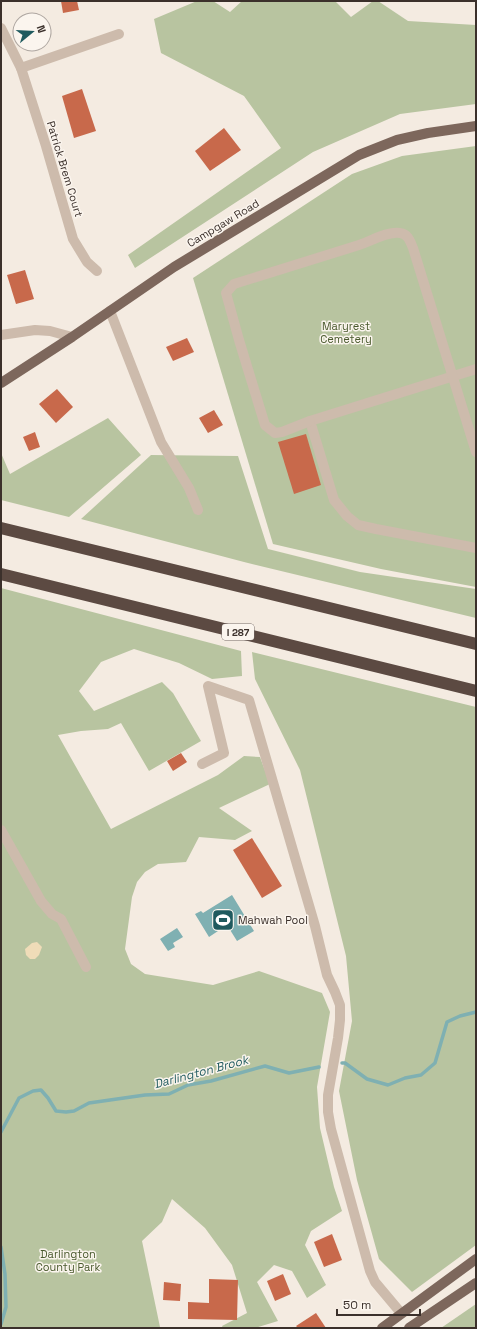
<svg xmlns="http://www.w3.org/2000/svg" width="477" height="1329" font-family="'Space Grotesk',sans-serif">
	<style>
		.green { fill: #b8c4a0 }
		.sand { fill: #efdcb8 }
		.water { fill: #7fb0b2 }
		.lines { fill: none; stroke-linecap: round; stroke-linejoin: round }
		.stream { stroke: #7fb0b2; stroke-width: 3.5 }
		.building { fill: #c8694b }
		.minor { stroke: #cdbbac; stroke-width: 10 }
		.major { stroke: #7d675c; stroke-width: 10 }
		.highway { stroke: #5c4a42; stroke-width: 12 }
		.labels { text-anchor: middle; stroke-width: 3; stroke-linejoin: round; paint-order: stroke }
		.shield { fill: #fbf5ee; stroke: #756b66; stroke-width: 1 }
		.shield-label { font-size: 10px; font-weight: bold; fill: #3b302b }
		.street-label { font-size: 11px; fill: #3b302b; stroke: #fbf5ee }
		.park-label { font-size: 11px; fill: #4a5a2e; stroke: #fbf5ee }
		.poi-label { font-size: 11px; fill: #3b302b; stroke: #fbf5ee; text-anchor: start }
		.water-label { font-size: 12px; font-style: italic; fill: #1f5a5e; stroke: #fbf5ee }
	</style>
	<rect width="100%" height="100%" fill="#f4ebe1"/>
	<g class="green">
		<path d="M197,1H213L230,12L242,1H335L351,17L373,1H378L408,21L476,25V104L400,114L313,152L135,268L128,255L281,148L244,96L161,53L154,19Z"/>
		<path d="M476,146V587L381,569L273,544L193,278L352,174L402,156Z"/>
		<path d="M108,418L141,455L69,517L1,500V453L10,474Z"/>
		<path d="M151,455L238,456L268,549L360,572L476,589V618L244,562L81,519Z"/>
		<path d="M1,588L241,651L242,676L212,679L179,663L134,649L101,662L79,691L94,711L162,682L173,693L201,741L149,771L121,723L108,729L81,731L58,735L111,829L218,775L244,756L260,757L270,784L219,808L252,831L235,840L199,837L186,862L158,864L145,872L137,882L132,897L125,949L131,964L145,974L213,985L259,971L322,993L330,1012L317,1087L320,1128L334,1187L342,1211L311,1231L305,1245L326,1285L307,1298L292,1271L274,1265L257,1282L278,1321L255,1328H223L222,1326L247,1313L232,1265L205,1228L172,1199L162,1222L142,1241L160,1327L138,1328H1Z"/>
		<path d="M252,652L476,707V1245L412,1292L379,1259L357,1180L339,1091L352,1021L346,956L300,770L255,679Z"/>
		<path d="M476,1304V1328H441Z"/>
	</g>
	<path class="sand" d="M37,942L42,947L39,955L35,959H30L26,955L25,949L32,943Z"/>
	<g class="water">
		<path d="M232,895L254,931L237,941L227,925L209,937L195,914L201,911L203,913Z"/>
		<path d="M177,928L183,937L173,943L175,947L168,951L160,939Z"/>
	</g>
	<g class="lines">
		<g class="stream">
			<path d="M342,1063H345L367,1079L388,1085L405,1078L421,1075L435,1063L447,1022L460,1016L476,1012"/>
			<path d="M1,1132L19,1098L33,1091L41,1090L48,1098L56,1111L66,1112L74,1111L89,1103L145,1095L169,1094L188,1085L211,1081L265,1066L289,1073L319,1067"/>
			<path d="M1,1247L5,1274L6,1307L1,1324"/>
		</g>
	</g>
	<g class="building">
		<path d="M61,1H77L79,10L63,13Z"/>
		<path d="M82,89L96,131L74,138L62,96Z"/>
		<path d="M224,128L241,150L210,171L195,151Z"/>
		<path d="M25,270L34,299L16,304L7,275Z"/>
		<path d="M187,338L194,352L173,361L166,347Z"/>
		<path d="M57,389L73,407L56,423L39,404Z"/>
		<path d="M214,410L223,425L208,433L199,418Z"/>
		<path d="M35,432L40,447L29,451L23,437Z"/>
		<path d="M306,434L321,485L294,494L278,442Z"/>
		<path d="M181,753L187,762L173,771L167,761Z"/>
		<path d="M252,838L282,886L262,898L233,850Z"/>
		<path d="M332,1234L342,1260L324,1267L314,1242Z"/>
		<path d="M283,1274L291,1294L275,1301L267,1281Z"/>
		<path d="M209,1279L238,1280L237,1320L188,1319V1302L209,1303Z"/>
		<path d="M164,1282L181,1284L180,1301L163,1300Z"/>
		<path d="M316,1313L326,1328H298L296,1326Z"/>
	</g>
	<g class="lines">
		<g class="minor">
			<path d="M1,28L21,68L46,146L73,239L87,262L97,271"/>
			<path d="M21,68L119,34"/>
			<path d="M110,311L161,442L189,488L198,510"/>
			<path d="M1,335L35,330L50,331L72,337"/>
			<path d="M476,369L310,421L334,500L347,516L358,525L376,529L476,548"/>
			<path d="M310,421L282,432L275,433L265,425L239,340L226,293L234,284C275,271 317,258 359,245C371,241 388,231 400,233C408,234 410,241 413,248L476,452"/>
			<path d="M202,764L224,753L208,686L249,700L315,926L327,975L335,992L340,1005V1020L338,1038L328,1095V1112L331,1129L370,1271L375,1282L401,1313"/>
			<path d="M1,830L41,901L52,914L61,919L86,967"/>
		</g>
		<g class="major">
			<path d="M1,383L72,337L174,267L359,155L397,140L428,133L476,126"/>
			<path d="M382,1328L476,1259"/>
			<path d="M409,1328L476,1283"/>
		</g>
		<g class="highway">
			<path d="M1,528L476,644"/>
			<path d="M1,574L476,691"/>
		</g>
	</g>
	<defs>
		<g id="stadium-square" transform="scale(1.15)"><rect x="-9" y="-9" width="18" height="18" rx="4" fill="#1f5a5e" stroke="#fbf5ee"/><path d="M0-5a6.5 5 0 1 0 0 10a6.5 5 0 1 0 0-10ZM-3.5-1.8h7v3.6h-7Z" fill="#fff"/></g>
	</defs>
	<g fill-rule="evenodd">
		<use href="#stadium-square" x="223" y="920"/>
	</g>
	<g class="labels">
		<rect class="shield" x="222" y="624" width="32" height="16" rx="3"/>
		<g class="shield-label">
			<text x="238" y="636">I 287</text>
		</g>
		<g class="street-label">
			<text transform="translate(65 169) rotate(73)" y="4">Patrick Brem Court</text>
			<text transform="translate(223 223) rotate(-31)" y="4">Campgaw Road</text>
		</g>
		<g class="park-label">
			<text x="346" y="330">Maryrest<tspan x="346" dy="13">Cemetery</tspan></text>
			<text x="68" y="1258">Darlington<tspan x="68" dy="13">County Park</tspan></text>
		</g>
		<g class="poi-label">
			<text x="238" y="924">Mahwah Pool</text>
		</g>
		<g class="water-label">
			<text transform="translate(201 1072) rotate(-15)" y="4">Darlington Brook</text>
		</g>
	</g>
	<rect width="477" height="1329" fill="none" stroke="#3b302b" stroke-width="4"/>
	<g transform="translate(32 32) rotate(72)"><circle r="19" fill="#fbf5ee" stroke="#aea6a0"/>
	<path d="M0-3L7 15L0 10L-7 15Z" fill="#1f5a5e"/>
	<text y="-6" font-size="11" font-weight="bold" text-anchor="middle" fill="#3b302b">N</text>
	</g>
	<path d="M337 1309v6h83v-6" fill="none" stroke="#3b302b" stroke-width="2"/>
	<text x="343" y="1309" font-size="12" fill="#3b302b" stroke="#fbf5ee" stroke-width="3" paint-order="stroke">50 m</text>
</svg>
